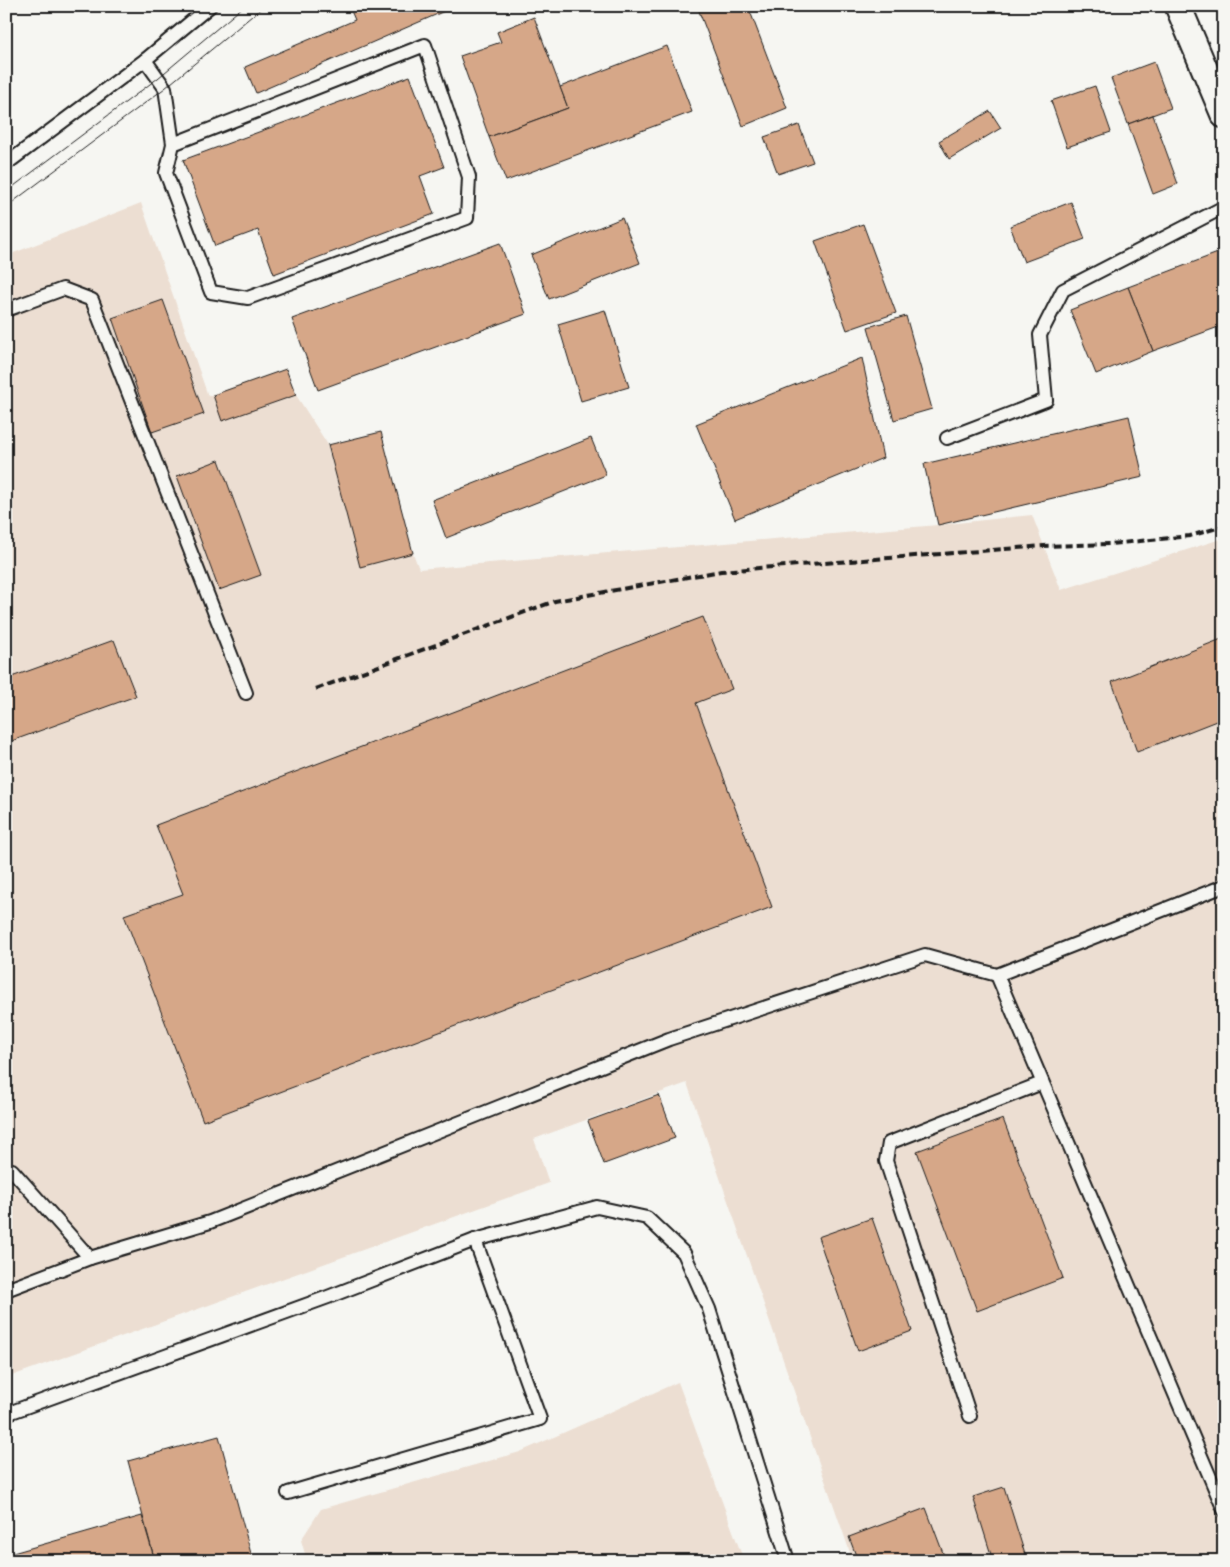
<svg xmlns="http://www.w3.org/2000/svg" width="1230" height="1567" font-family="Caveat,sans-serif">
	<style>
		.built { fill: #ecded2 }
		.building { fill: #d6a788; stroke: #1c1c1c }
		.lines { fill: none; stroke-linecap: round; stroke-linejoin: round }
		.lane-casing { stroke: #1c1c1c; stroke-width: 16 }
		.street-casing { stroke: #1c1c1c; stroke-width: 29 }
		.lane { stroke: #f6f6f2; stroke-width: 12 }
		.street { stroke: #f6f6f2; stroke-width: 25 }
		.tram { stroke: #1c1c1c; stroke-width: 1 }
		.rail { stroke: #1c1c1c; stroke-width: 4; stroke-dasharray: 8 4; stroke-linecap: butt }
	</style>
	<rect width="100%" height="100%" fill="#f6f6f2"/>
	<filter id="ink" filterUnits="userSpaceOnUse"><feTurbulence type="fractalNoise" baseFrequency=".02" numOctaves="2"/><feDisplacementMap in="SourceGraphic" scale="10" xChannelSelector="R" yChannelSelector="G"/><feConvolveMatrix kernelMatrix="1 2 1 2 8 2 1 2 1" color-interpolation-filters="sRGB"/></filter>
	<g filter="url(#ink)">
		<g class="built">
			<path d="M141,203L208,396L286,369L296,395L328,445L381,432L413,553L419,569L938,525L1032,515L1061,590L1224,538V1561H853L687,1083L534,1139L549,1183L6,1378V256Z"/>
			<path d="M678,1382L744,1561H307L301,1540L321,1509L520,1452Z"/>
		</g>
		<g class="building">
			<path d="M349,6H456L256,93L245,67L355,20Z"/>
			<path d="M697,6H748L787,108L743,126Z"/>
			<path d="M534,17L568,108L489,137L460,56L501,42L497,32Z"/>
			<path d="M667,46L692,112L506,181L489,137L568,108L560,87Z"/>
			<path d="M1154,62L1171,108L1128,124L1111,78Z"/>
			<path d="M410,76L444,167L420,176L434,214L274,274L258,230L215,246L183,160Z"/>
			<path d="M1095,86L1111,132L1067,147L1051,101Z"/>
			<path d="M990,111L1001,128L949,159L939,141Z"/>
			<path d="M1153,115L1178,184L1153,194L1128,124Z"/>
			<path d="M799,125L813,162L778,174L764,137Z"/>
			<path d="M1071,202L1085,239L1024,262L1010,226Z"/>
			<path d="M622,218L640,263L549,299L531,255Z"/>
			<path d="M863,224L896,313L847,330L815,241Z"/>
			<path d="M500,243L526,314L318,390L292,319Z"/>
			<path d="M1223,251L1224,325L1153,351L1128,287Z"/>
			<path d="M1128,287L1153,351L1096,374L1070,310Z"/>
			<path d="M163,300L204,414L152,432L112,318Z"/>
			<path d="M605,310L629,387L581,401L558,324Z"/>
			<path d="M906,316L932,409L894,420L868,327Z"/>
			<path d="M862,358L883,458L735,519L696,424Z"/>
			<path d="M286,369L296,395L222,421L213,395Z"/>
			<path d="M1129,416L1143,477L938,525L924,464Z"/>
			<path d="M381,432L413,553L360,567L328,445Z"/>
			<path d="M591,438L606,475L446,538L432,500Z"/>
			<path d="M219,460L261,575L219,590L177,476Z"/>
			<path d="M703,617L732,689L696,703L772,907L203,1121L124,915L183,894L156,825Z"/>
			<path d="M1224,638V718L1137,752L1112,682Z"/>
			<path d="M114,640L136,696L6,743V679Z"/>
			<path d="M659,1095L675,1138L604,1164L588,1121Z"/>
			<path d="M1003,1119L1063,1278L977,1311L917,1151Z"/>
			<path d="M872,1218L912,1331L858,1351L818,1237Z"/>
			<path d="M219,1436L253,1561H155L128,1461Z"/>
			<path d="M1004,1487L1027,1561H993L973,1497Z"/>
			<path d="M926,1508L946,1561H858L849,1537Z"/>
			<path d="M142,1516L155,1561H6V1555Z"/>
		</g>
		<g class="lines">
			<g class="lane-casing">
				<g id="lane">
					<path d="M145,60L165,88L173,144L166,173L211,292L248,298L467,218L469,177L425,45L173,144"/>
					<path d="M6,164L145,60L210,6"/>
					<path d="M6,310L63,289L92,300L246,693"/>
					<path d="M947,438L1046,400L1040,335L1063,290L1224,207"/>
					<path d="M997,975L1224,1510"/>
					<path d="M12,1170L90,1258L210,1222L669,1039L925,955L997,975L1224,886"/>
					<path d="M6,1290L90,1258"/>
					<path d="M6,1414L328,1297L475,1240L597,1207L647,1218L684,1253L709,1309L788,1561"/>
					<path d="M970,1416L886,1161L889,1143L1042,1083"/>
					<path d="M288,1493L540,1419L475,1240"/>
				</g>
			</g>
			<g class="street-casing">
				<path id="street" d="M1178,6L1224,115"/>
			</g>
			<use href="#lane" class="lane"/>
			<use href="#street" class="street"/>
			<g class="tram">
				<path d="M6,192L158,78L244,6"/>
				<path d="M6,207L165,88L264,6"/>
			</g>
			<path class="rail" d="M316,689L555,601L721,571L1044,546L1111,544L1190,536L1224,526"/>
		</g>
	</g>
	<rect width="1230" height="1567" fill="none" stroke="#f6f6f2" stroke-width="25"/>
	<rect x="12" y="12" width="1205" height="1542" fill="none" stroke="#1c1c1c" stroke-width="2" filter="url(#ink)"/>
</svg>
